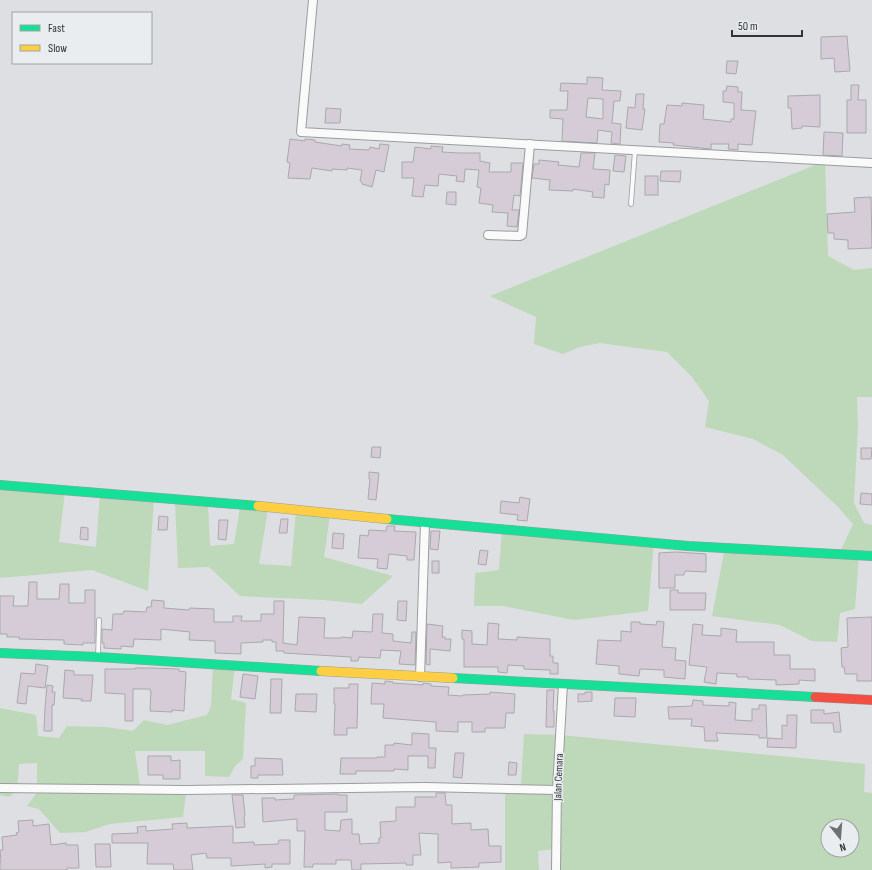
<svg xmlns="http://www.w3.org/2000/svg" width="872" height="870" font-family="'Sofia Sans Condensed',sans-serif">
	<style>
		.green { fill: #bdd9b9; fill-rule: evenodd }
		.building { fill: #d6ccd8; stroke: #a9a9ab; fill-rule: evenodd }
		.lines { fill: none; stroke-linecap: round; stroke-linejoin: round }
		.lane-casing { stroke: #9a9c9e; stroke-width: 5.5 }
		.street-casing { stroke: #9a9c9e; stroke-width: 10 }
		.fast-casing { stroke: #9a9c9e; stroke-width: 10 }
		.slow-casing { stroke: #9a9c9e; stroke-width: 10 }
		.jam-casing { stroke: #9a9c9e; stroke-width: 10 }
		.lane { stroke: #fafafb; stroke-width: 4 }
		.street { stroke: #fafafb; stroke-width: 8 }
		.fast { stroke: #16e098; stroke-width: 9 }
		.slow { stroke: #ffcf43; stroke-width: 9 }
		.jam { stroke: #f24e42; stroke-width: 9 }
		.labels { text-anchor: middle; stroke-width: 3; stroke-linejoin: round; paint-order: stroke }
		.street-label { font-size: 11px; fill: #313334; stroke: #e9edf0 }
	</style>
	<rect width="100%" height="100%" fill="#dddfe2"/>
	<g class="green">
		<path d="M825,161L828,256L854,270L872,268V397H857L858,425L854,503L864,523L872,525V555H859L855,609L840,613L837,642L812,641L780,625L712,616L725,547L840,552L853,524L838,507L783,455L753,439L705,427L709,401L692,377L667,352L600,343L580,347L563,354L534,344L536,317L490,296Z"/>
		<path d="M0,485L65,491L59,542L96,547L100,494L154,499L148,591L92,570L0,578Z"/>
		<path d="M175,501L208,503L210,546L234,544L240,507L268,509L259,564L291,566L296,511L330,515L324,557L393,576L362,604L324,600L240,596L209,567L178,568Z"/>
		<path d="M502,530L654,542L648,611L574,620L503,606H474L475,573L499,570Z"/>
		<path d="M213,665L235,666L231,699L246,703L243,759L235,766L229,777L205,776V751H135L141,793L186,794L183,817L110,824L86,832L60,833L39,809L27,806L37,793V763L19,764L17,792L8,797L0,795V708L36,715L38,736L59,738L67,726L106,727L133,731L144,720L167,725L207,715L211,706Z"/>
		<path d="M524,734L560,735L865,764L864,792L872,793V870H560L562,786L521,785ZM828,826H852V850H828Z"/>
		<path d="M505,786L558,788L557,849L538,851L539,870H505Z"/>
	</g>
	<g class="building">
		<path d="M847,36L850,71L835,72L834,58L821,59V37Z"/>
		<path d="M727,61H738L736,74L726,73Z"/>
		<path d="M587,77L603,78L602,90L621,91L620,101H614L612,123L621,124L620,144L611,143L612,132L598,130L597,143L562,141L563,119L550,118V110H567L568,91H560L561,83L587,84ZM588,98L603,99V119L586,117Z"/>
		<path d="M851,85H859L858,100H866V133H847V100H851Z"/>
		<path d="M727,86L738,87V92H742L741,110L756,111L752,145L738,144V150L728,149L729,144H711V149L673,145L674,143L659,142L660,124H664L667,105L682,106V103L704,105L703,119L731,122V119H734V103L723,102V91H726Z"/>
		<path d="M636,94H644L643,109H645L642,130L626,128L628,107L635,108Z"/>
		<path d="M820,95V127L802,126V128L792,129L791,108H788V96Z"/>
		<path d="M326,108L341,109L340,123H325Z"/>
		<path d="M824,132L843,133L842,156L823,155Z"/>
		<path d="M290,139L305,141V139L315,140V142L328,144L342,146V144L350,145L349,149L369,150L370,147L379,149L380,144L389,145L384,172L376,170L372,187L362,184V182L360,181L362,170L347,168V170L332,169V171L312,168L310,179L288,178L290,163L287,162Z"/>
		<path d="M431,146L443,147L442,152L459,153H480V161L490,163L489,172H511V163H523L520,196L514,195L512,210H519L517,227L507,226L508,213L492,212L493,205L479,203L481,188L477,187L479,170L465,169L464,182L456,181L457,176L439,174L438,186L425,185L423,197L412,196L414,178H402V162H413L415,147L431,149Z"/>
		<path d="M581,153H595L593,169L610,170L609,185L605,184L604,198L592,197L593,192L573,189V191L549,190L550,180L532,178L534,164H539V160L559,162L558,165L579,167Z"/>
		<path d="M615,155L626,156L624,172L613,171Z"/>
		<path d="M661,171H681L680,182L660,181Z"/>
		<rect x="645" y="176" width="13" height="19"/>
		<path d="M447,192H456V205L446,204Z"/>
		<path d="M871,197L872,248L848,249V240L834,239V233H828L827,214L855,212L854,198Z"/>
		<path d="M372,447H381L380,458L371,457Z"/>
		<path d="M861,448H872L871,459H861Z"/>
		<path d="M369,472L379,473L376,500L368,499L370,479H369Z"/>
		<path d="M861,493L872,494V505L860,504Z"/>
		<path d="M520,497L530,499L527,521L517,520L518,515L500,513L501,501L519,503Z"/>
		<path d="M159,516L168,517L167,530H158Z"/>
		<path d="M281,519H288L287,533H279Z"/>
		<path d="M219,520H228L226,540L218,539Z"/>
		<path d="M387,526H395L394,531L416,532L414,560H407V556L389,554L387,569L377,568L378,559L358,558L360,535L368,536L369,530L386,531Z"/>
		<path d="M81,527L88,528V540L80,539Z"/>
		<path d="M431,531H440L438,550L430,549Z"/>
		<path d="M333,533L344,534L343,549L332,548Z"/>
		<path d="M480,550L488,551L486,565L478,564Z"/>
		<path d="M676,552L706,554V572L685,571L684,575H675V588H659V553Z"/>
		<rect x="432" y="561" width="7" height="12"/>
		<path d="M29,582H37V599H59L60,584H69V603H85V590H95V643H83V645L64,644V640L19,639V637H7V634H0V596H14L13,606H28Z"/>
		<path d="M670,590H678V593H706L705,610H670Z"/>
		<path d="M152,600L164,601V608L189,610L190,608L214,609V622H233V616H242L241,621H261V614H274V601H284L283,643L297,645L299,617L325,618L324,638H341L342,637L352,638L353,631L372,632L373,614H383L382,633L393,634V641L411,643L412,632H416L415,665L399,664L401,651L381,650L380,658L359,657L358,661H351V657L284,653V651H276V642H272V640H263V642L241,643V654L215,653V641L189,640L190,632L161,629V640L134,639L133,647L121,646V649L104,648V643H102V629L112,630L113,614H123L124,611L146,612L147,607H151Z"/>
		<path d="M398,601H407L406,621L397,620Z"/>
		<path d="M872,617V681H857V674H845L844,667H842L841,648L848,647L847,618Z"/>
		<path d="M657,621L664,622L662,647L676,648L675,660L686,661L685,679L664,677V670L640,669L639,676L619,674V666L596,664L598,640L621,641V631L631,632V622H640V624L656,625Z"/>
		<path d="M488,623L499,624L498,639L517,640V637L550,639V656H553V663H558V674H550V670L524,669V666L508,665L507,673L498,672V667H464V639H462V630L472,631V644L487,645Z"/>
		<path d="M427,624L443,626L442,637H445V639H451L450,651L430,649V665L426,664Z"/>
		<path d="M693,624L703,625L702,635L721,636V628L737,630L736,642H774V655H790V669H815V681L799,680V684L776,685V680L748,679V677H737V674L717,673L716,684L704,682L707,667L689,665Z"/>
		<path d="M36,664L48,666L45,688L28,686L26,704L17,703L21,673L35,674Z"/>
		<path d="M135,668H152L179,669V671L186,672L184,711L172,710V712L150,711L151,691H150V689H133V721H125V694L105,693V669H135Z"/>
		<path d="M65,670L74,671V675H93L91,701H81L82,699L63,698Z"/>
		<path d="M243,674L258,676L255,699L240,697Z"/>
		<path d="M271,679H282L281,713H270Z"/>
		<path d="M385,681L393,682L392,683L423,685V683L431,684V686L449,687L448,695L462,696L463,695L490,694V692L515,694L514,713H506L505,728H485V732H472V722H458V732L436,731V722L383,718L384,704H371L372,683L385,684Z"/>
		<path d="M349,684H358L357,728H347V735H334L335,704H334V688H349Z"/>
		<path d="M47,685L53,686L52,692H55L54,705H52V731H44L45,708Z"/>
		<path d="M547,690H554L553,711H554V727H546Z"/>
		<path d="M585,692H592V701L578,702V694H585Z"/>
		<path d="M296,694H317L316,712L295,711Z"/>
		<path d="M615,698H636L635,717L614,716Z"/>
		<path d="M693,700L703,701V705L729,706V702L736,703L735,720L752,721V709H759V705H766L767,738H759V735L716,733L718,741H705L704,727L691,726L692,719H669L668,707L692,706Z"/>
		<path d="M811,710H824V714L839,712L841,732H834L833,723H811Z"/>
		<path d="M787,715H797L796,748L767,747L768,738L782,739V725L787,726Z"/>
		<path d="M412,733L429,734V748H436L435,768H428V756H408V770L394,769V771H356V774H340L341,758H377V757H385V745H394V743L412,745Z"/>
		<path d="M455,753H464L462,778L453,777Z"/>
		<path d="M148,756H171V761L180,760V779H163V775H148Z"/>
		<path d="M255,758L282,759L283,775H258V778H251V766H255Z"/>
		<path d="M509,762L517,763L516,775H508Z"/>
		<path d="M436,793H445L446,805H452V824L471,823V830L488,829L489,846H501V862L479,863V867L451,868V862L438,863V834L419,833L421,855H413V865H406V863L361,864V870H352L351,860H336V864H313V867H304L305,831H297V819L263,822L262,798H275V800L294,799V795L338,794V795H347V812H325V830L340,831L341,820L352,819V834H359L360,844L379,843V838H381L380,822L396,821V807H415V797H436Z"/>
		<path d="M232,795H243L245,816L244,817L245,827L236,828Z"/>
		<path d="M33,820V826L49,824L51,845L66,843V845H78L79,868H67V870H0V863L1,862L0,850H3L2,837L17,835L16,833L19,832L18,821Z"/>
		<path d="M187,823V828L233,826V843L254,842V845L278,844L279,840H290V864H272V867L265,868V864L231,866V858H207L206,853L191,855L193,870H174L173,864H147L148,843H112V834L138,833L137,827L146,826V831L173,829L172,824Z"/>
		<path d="M95,844H110L111,867H96Z"/>
	</g>
	<g class="lines">
		<g class="lane-casing">
			<g id="lane">
				<path d="M631,204L635,150"/>
				<path d="M98,657L99,620"/>
			</g>
		</g>
		<g class="street-casing">
			<g id="street">
				<path d="M313,0L301,132L872,163"/>
				<path d="M488,235L520,236L522,235L530,144"/>
				<path d="M420,677L425,523"/>
				<path d="M0,788L185,790L425,787L557,790"/>
				<path d="M556,870L557,790L563,684"/>
			</g>
		</g>
		<g class="fast-casing">
			<g id="fast">
				<path d="M0,485L258,506"/>
				<path d="M387,519L688,546L872,556"/>
				<path d="M0,653L98,657L321,671"/>
				<path d="M453,678L815,697"/>
			</g>
		</g>
		<g class="slow-casing">
			<g id="slow">
				<path d="M258,506L387,519"/>
				<path d="M321,671L453,678"/>
			</g>
		</g>
		<g class="jam-casing">
			<path id="jam" d="M815,697L872,700"/>
		</g>
		<use href="#lane" class="lane"/>
		<use href="#street" class="street"/>
		<use href="#fast" class="fast"/>
		<use href="#slow" class="slow"/>
		<use href="#jam" class="jam"/>
	</g>
	<g class="labels">
		<g class="street-label">
			<text transform="translate(558 777) rotate(-88)" y="4">Jalan Cemara</text>
		</g>
	</g>
	<rect x="12" y="12" width="140" height="52" fill="#e9edf0" stroke="#9fa3a5"/>
	<rect x="20" y="25" width="20" height="6" fill="#16e098" stroke="#9fa3a5"/>
	<text x="48" y="32" font-size="12" fill="#313334">Fast</text>
	<rect x="20" y="45" width="20" height="6" fill="#ffcf43" stroke="#9fa3a5"/>
	<text x="48" y="52" font-size="12" fill="#313334">Slow</text>
	<g transform="translate(840 838) rotate(163)"><circle r="19" fill="#e9edf0" stroke="#9fa3a5"/>
	<path d="M0-3L7 15L0 10L-7 15Z" fill="#6d6f71"/>
	<text y="-6" font-size="11" font-weight="bold" text-anchor="middle" fill="#313334">N</text>
	</g>
	<path d="M732 30v6h70v-6" fill="none" stroke="#313334" stroke-width="2"/>
	<text x="738" y="30" font-size="12" fill="#313334" stroke="#e9edf0" stroke-width="3" paint-order="stroke">50 m</text>
</svg>
